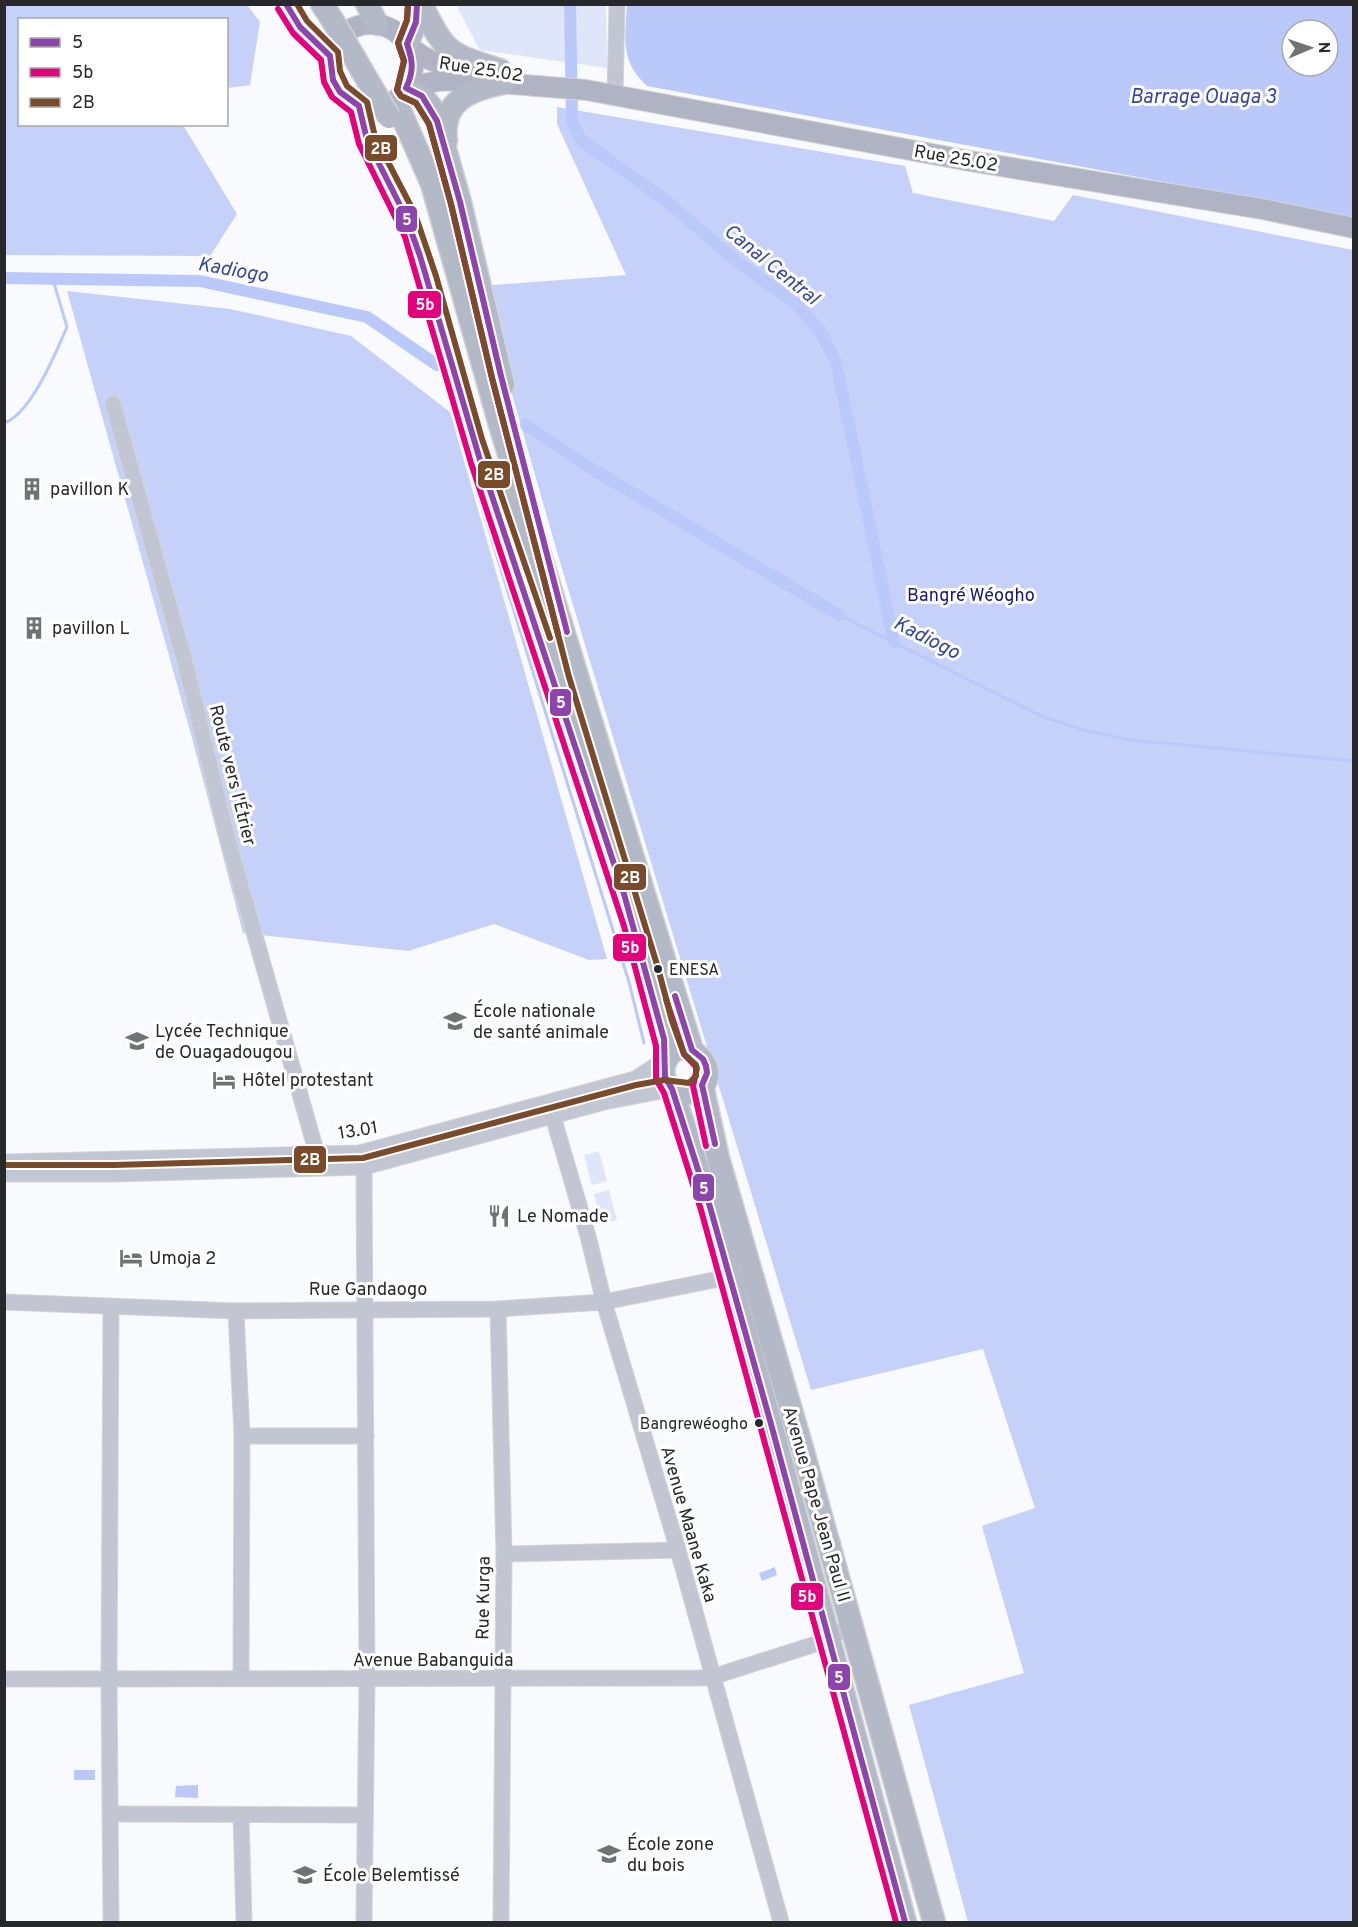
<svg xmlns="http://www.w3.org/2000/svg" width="1358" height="1927" font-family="Overpass,sans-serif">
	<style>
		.green { fill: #dfe6fa }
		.forest { fill: #c5d1f8 }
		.water { fill: #bac9f9; fill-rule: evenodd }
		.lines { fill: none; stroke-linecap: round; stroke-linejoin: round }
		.stream { stroke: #bac9f9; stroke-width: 3 }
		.canal { stroke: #bac9f9; stroke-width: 12 }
		.minor-casing { stroke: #d3d4d6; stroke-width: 17 }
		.major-casing { stroke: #d3d4d6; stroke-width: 22 }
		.highway-casing { stroke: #d3d4d6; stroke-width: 25 }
		.minor { stroke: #c2c5d2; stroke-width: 15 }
		.major { stroke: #afb3c3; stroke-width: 20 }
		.highway { stroke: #b4b9c7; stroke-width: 22 }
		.highway-bridge-casing { stroke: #d3d4d6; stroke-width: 25; stroke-linecap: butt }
		.highway-bridge { stroke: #b4b9c7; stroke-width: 22 }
		.bus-1-casing { stroke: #fff; stroke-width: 10 }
		.bus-2-casing { stroke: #fff; stroke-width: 10 }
		.bus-3-casing { stroke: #fff; stroke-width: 10 }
		.bus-1 { stroke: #8e44ad; stroke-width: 6 }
		.bus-2 { stroke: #e5007d; stroke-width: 6 }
		.bus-3 { stroke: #7a4b2a; stroke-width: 6 }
		.bus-dot { fill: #272829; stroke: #fff; stroke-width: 2 }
		.labels { text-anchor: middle; stroke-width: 6; stroke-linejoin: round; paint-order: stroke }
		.bus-label { font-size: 16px; fill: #272829; stroke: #fff; text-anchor: start }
		.street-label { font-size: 18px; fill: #272829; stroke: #fff }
		.poi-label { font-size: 18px; fill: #272829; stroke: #fff; text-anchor: start }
		.park-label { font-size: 18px; fill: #151676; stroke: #fff }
		.water-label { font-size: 20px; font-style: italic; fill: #3344a4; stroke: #fff }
		.line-badge { stroke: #fff; stroke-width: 2 }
		.badge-label { font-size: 16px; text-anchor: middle; font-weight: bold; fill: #fff }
	</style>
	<rect width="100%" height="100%" fill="#f8fafd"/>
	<g class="green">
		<path d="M456,5H606L607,68L480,50Z"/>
		<path d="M599,1151L607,1181L592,1185L584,1155Z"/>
		<path d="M609,1190L617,1220L602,1224L594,1194Z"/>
	</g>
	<g class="forest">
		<path d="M5,4L247,5L260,22L250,85L227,88L226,20H20V124L183,125L237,214L210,256L5,255Z"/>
		<path d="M557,107L905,166L913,193L1054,221L1073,195L1353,250V1922H968L909,1705L1024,1673L982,1526L1035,1508L983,1349L811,1390L560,562L481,286L626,275L557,124Z"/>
		<path d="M67,291L230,309L351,336L450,412L607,959L589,960L494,924L408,951L243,933L192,738Z"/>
	</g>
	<g class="water">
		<path d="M627,5H1353V217L647,86C620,61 625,39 627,5ZM1292,30H1328V66H1292Z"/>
		<path d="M775,1567L777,1575L762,1581L759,1573Z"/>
		<rect x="74" y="1770" width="21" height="10"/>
		<path d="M198,1785V1798L175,1797L176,1786Z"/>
	</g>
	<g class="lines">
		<g class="stream">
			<path d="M4,423C31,414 56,352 67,327L53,280"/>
			<path d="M456,424L629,982L644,1043"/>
			<path d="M839,615L1039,715L1080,729L1130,740L1354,761"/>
		</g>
		<g class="canal">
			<path d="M570,4L572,121L582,141L664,199L735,260L796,304L820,331L836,362L894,642"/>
			<path d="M4,278L200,281L367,317L437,365"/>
			<path d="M526,425L587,466L839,615"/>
		</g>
		<g class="minor-casing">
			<g id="minor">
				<path d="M615,96L617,4"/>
				<path d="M113,404L186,666L228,841L317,1154"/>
				<path d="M549,1103L588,1236L604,1302L678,1550L781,1922"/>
				<path d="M360,1153L364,1167L367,1679L364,1922"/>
				<path d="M4,1162L360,1153L635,1079L667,1058"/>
				<path d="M4,1174H114L364,1167L604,1102L672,1089"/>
				<path d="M4,1302L236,1311L498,1309L604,1302L729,1277"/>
				<path d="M111,1307L109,1679L111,1922"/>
				<path d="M498,1309L504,1554L501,1922"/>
				<path d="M236,1311L242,1436L241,1678"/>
				<path d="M242,1436H366"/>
				<path d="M504,1554L678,1550"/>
				<path d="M4,1679L699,1678L712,1677L828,1640L851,1624"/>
				<path d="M111,1814L365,1815"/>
				<path d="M241,1815L244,1922"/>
			</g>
		</g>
		<g class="major-casing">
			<g id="major">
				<circle cx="371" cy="66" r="42"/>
				<path d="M407,44C432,67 449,66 482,69"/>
				<path d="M406,88L438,81L464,80L586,90L970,161L1262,209L1354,228"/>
			</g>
		</g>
		<g class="highway-casing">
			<g id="highway">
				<path d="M286,4L300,27L330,56"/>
				<path d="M322,4L333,21"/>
				<path d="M367,4L377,24"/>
				<path d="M421,4C447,55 447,53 500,70"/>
				<path d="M407,44L416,22L417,4"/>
				<path d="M406,88L422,96L431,107L437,121L460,202L503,385"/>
				<path d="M359,106C363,156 397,187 413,234C426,269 433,307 444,343C461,404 481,465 501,525"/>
				<path d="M400,111L432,184L500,425L692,1050"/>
				<path d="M446,141C441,101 469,90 503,83"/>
				<path d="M507,500L555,675L650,982L667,1058"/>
				<path d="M702,1085L718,1158L802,1448L934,1922"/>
				<path d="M672,1089L687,1093C737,1082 680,1021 665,1063C661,1073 664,1082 672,1089L710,1207L771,1424L905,1922"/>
			</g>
		</g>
		<use href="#minor" class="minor"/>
		<use href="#major" class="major"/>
		<use href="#highway" class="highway"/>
		<g class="highway-bridge-casing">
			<path id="highway-bridge" d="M333,21L389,117"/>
		</g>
		<use href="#highway-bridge" class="highway-bridge"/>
		<g class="bus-1-casing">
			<g id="bus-1">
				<path d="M286,4L300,27L330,56L333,80L340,92L359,106L367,140L406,217L420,256L480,460L624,894L664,1039L665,1077L672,1089L710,1207L771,1424L905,1922"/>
				<path d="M417,4L416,22L407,44C413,61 414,71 406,88L422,96L437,121L460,202L501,376L567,632"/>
				<path d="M675,996L692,1050L703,1059L706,1066L707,1073L702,1085L715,1144"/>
			</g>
		</g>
		<g class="bus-2-casing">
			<g id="bus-2">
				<path d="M408,4L407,20L398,43L404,61L397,90L401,96L416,103L429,124L451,204L492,378L558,634"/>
				<path d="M278,9L293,33L321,60L324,82L332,97L351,112L359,144L405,237L471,463L624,926L656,1046V1079L664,1093L701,1210L896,1922"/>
				<path d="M666,999L684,1054L697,1068L693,1086L706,1146"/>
			</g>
		</g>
		<g class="bus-3-casing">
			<g id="bus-3">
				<path d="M297,4L307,21L338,52L340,71L347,86L367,102L375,137L415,214L436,276L482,439L550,638"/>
				<path d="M4,1165H114L363,1158L636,1085L664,1080L689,1083L696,1076V1065L684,1054L672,1021L658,968L569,677L492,378L451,204L429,124L416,103L401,96L397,90L404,61L398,43L407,20L408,4"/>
			</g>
		</g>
		<use href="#bus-1" class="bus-1"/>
		<use href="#bus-2" class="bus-2"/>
		<use href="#bus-3" class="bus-3"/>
	</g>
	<defs>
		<g id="building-bare" transform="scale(1.8)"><path d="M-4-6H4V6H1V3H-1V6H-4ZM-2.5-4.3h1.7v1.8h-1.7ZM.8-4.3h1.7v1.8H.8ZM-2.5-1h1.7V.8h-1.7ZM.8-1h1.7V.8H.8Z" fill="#707273" stroke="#fff" stroke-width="2.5" paint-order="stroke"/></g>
		<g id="school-bare" transform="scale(1.8)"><path d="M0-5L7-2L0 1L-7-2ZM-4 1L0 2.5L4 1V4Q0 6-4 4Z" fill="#707273" stroke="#fff" stroke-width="2.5" paint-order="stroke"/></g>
		<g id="hotel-bare" transform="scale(1.8)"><path d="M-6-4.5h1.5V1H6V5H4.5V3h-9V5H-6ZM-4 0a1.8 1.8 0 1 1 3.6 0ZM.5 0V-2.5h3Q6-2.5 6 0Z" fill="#707273" stroke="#fff" stroke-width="2.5" paint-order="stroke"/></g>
		<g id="restaurant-bare" transform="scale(1.8)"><path d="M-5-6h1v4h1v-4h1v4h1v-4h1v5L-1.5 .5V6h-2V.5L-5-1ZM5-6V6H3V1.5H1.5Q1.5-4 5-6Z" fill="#707273" stroke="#fff" stroke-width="2.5" paint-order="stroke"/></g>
	</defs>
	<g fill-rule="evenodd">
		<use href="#building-bare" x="32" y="489"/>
		<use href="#building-bare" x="34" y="628"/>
		<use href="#school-bare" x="455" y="1021"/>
		<use href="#school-bare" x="137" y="1041"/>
		<use href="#hotel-bare" x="224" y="1080"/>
		<use href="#restaurant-bare" x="499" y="1216"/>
		<use href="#hotel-bare" x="131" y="1258"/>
		<use href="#school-bare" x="609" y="1854"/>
		<use href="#school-bare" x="305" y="1875"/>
	</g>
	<g class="bus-dot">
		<circle cx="658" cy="969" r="5"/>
		<circle cx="759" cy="1423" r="5"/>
	</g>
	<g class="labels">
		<g class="bus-label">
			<text x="669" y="975">ENESA</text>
			<text x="748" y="1429" text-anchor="end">Bangrewéogho</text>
		</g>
		<g class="street-label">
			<text transform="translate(481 69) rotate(9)" y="6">Rue 25.02</text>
			<text transform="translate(956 158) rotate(10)" y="6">Rue 25.02</text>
			<text transform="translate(233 775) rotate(76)" y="6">Route vers l'Étrier</text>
			<text transform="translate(358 1130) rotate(-9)" y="6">13.01</text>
			<text x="368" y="1295">Rue Gandaogo</text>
			<text transform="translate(817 1504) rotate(74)" y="6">Avenue Pape Jean Paul II</text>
			<text transform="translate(689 1524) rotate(74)" y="6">Avenue Maane Kaka</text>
			<text transform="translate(483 1598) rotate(-89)" y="6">Rue Kurga</text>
			<text x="433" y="1666">Avenue Babanguida</text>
		</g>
		<g class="poi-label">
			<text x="50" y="495">pavillon K</text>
			<text x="52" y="634">pavillon L</text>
			<text x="473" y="1017">École nationale<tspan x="473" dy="21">de santé animale</tspan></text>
			<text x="155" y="1037">Lycée Technique<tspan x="155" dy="21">de Ouagadougou</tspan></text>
			<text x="242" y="1086">Hôtel protestant</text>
			<text x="517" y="1222">Le Nomade</text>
			<text x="149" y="1264">Umoja 2</text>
			<text x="627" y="1850">École zone<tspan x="627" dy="21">du bois</tspan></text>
			<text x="323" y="1881">École Belemtissé</text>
		</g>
		<g class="park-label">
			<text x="971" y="601">Bangré Wéogho</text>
		</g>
		<g class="water-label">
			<text x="1203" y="103">Barrage Ouaga 3</text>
			<text transform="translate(772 264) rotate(39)" y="7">Canal Central</text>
			<text transform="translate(233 269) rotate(10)" y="7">Kadiogo</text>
			<text transform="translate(927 637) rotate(27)" y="7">Kadiogo</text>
		</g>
	</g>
	<g class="line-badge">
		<rect x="364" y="134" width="34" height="28" rx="6" fill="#7a4b2a"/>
		<rect x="395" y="205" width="23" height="28" rx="6" fill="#8e44ad"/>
		<rect x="407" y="290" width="35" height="29" rx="6" fill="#e5007d"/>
		<rect x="477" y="460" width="34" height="29" rx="6" fill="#7a4b2a"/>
		<rect x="549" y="688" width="23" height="29" rx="6" fill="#8e44ad"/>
		<rect x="613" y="863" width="34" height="28" rx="6" fill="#7a4b2a"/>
		<rect x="612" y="933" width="35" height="29" rx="6" fill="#e5007d"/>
		<rect x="293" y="1145" width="34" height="29" rx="6" fill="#7a4b2a"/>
		<rect x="692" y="1173" width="23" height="29" rx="6" fill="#8e44ad"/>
		<rect x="790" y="1582" width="34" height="29" rx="6" fill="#e5007d"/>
		<rect x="827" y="1663" width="24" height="28" rx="6" fill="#8e44ad"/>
	</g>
	<g class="badge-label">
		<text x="381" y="154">2B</text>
		<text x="407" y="225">5</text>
		<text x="425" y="310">5b</text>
		<text x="494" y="480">2B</text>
		<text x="561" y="708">5</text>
		<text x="630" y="883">2B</text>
		<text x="630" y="953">5b</text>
		<text x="310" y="1165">2B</text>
		<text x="704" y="1194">5</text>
		<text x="807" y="1602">5b</text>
		<text x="839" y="1683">5</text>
	</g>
	<rect width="1358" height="1927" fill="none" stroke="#272829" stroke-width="12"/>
	<rect x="18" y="18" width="210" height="108" fill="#ffffff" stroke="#a9a9a9" stroke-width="1.5"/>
	<rect x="30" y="38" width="30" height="9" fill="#8e44ad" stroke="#a9a9a9" stroke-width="1.5"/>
	<text x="72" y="48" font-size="18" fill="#272829">5</text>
	<rect x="30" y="68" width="30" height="9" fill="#e5007d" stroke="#a9a9a9" stroke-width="1.5"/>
	<text x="72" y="78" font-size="18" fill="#272829">5b</text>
	<rect x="30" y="98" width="30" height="9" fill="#7a4b2a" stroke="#a9a9a9" stroke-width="1.5"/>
	<text x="72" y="108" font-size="18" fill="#272829">2B</text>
	<g transform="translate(1310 48) rotate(88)"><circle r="28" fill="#ffffff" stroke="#a9a9a9" stroke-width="1.5"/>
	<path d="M0-4.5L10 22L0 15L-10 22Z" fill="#707273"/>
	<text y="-9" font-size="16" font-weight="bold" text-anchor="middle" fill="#272829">N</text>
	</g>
</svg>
